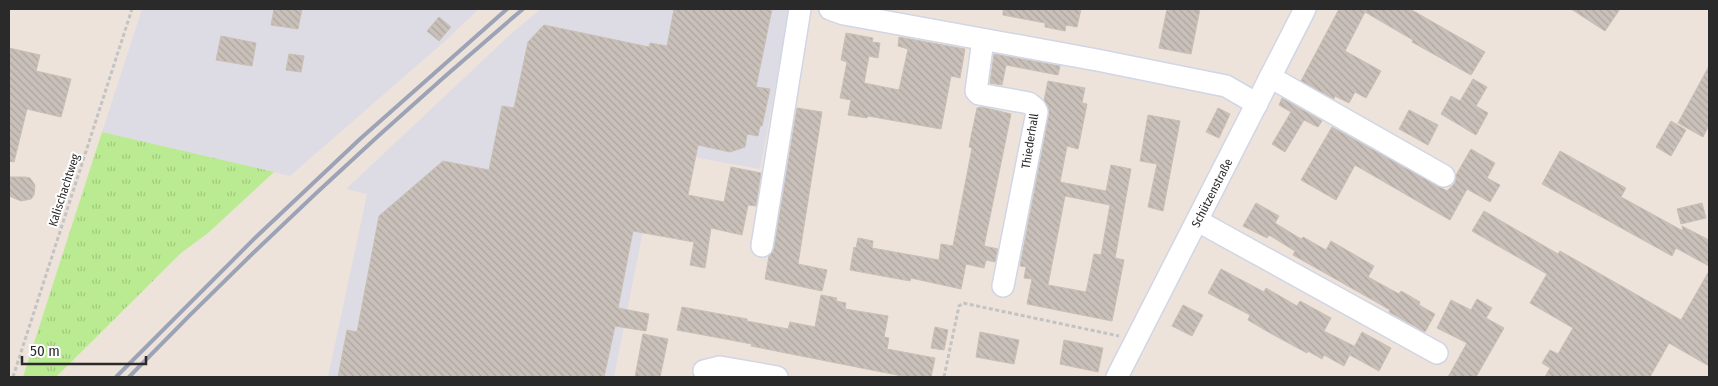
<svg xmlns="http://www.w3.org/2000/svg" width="1718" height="386" font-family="'Fira Sans Condensed',sans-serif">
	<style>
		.industrial { fill: #dddce5 }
		.grass { fill: url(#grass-tufts) }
		.building { fill: url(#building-back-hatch); stroke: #c9bfb4; fill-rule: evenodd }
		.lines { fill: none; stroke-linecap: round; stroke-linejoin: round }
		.minor-casing { stroke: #d0d6e5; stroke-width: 24 }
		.path { stroke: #c3c3c3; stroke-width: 3; stroke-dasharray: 4 2.5; stroke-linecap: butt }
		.minor { stroke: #fff; stroke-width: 21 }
		.rail { stroke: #9da3b6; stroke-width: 4 }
		.labels { text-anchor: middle; stroke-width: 4; stroke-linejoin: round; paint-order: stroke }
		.street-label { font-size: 12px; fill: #2a2a2a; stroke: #fff }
	</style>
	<defs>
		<pattern id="grass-tufts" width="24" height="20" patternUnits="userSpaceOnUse" patternTransform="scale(1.25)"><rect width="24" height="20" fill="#baea91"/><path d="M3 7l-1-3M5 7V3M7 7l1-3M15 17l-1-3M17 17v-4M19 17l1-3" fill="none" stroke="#a0c97d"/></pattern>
		<pattern id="building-back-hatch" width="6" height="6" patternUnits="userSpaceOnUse" patternTransform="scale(1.25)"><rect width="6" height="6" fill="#c9c0ba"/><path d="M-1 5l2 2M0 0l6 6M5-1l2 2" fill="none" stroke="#ada5a0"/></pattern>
	</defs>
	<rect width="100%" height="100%" fill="#eee3da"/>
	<g class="industrial">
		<path d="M142,9H479L444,42L290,176L102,132Z"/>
		<path d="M541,9H790L760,169L659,151L614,377H328L367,194L346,189L513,32Z"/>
	</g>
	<path class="grass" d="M102,132L274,172L208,233L181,253L56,377H23Z"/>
	<g class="building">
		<path d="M274,9H302L298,29L271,25Z"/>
		<path d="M674,9H772L756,87L770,89L762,126H760L758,136L747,134L745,147L730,152L698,145L688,195L724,202L731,167L761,173L756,206L748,205L742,235L711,228L705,268L690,265L694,242L633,231L618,308L649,314L646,331L615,326L604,377H338L347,330L357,332L379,216L443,161L489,170L502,106L514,108L528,42L544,25L649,47L650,43L667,46Z"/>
		<path d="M1003,9H1081L1077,27L1066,25L1065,31L1045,27V23L1003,15Z"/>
		<path d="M1167,9H1200L1191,54L1159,48Z"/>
		<path d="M1339,9H1410L1485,52L1471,75L1412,42L1413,40L1365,12L1345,51L1381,71L1366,98L1355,92L1349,103L1335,96L1334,99L1301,81Z"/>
		<path d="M1571,9H1620L1605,31Z"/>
		<path d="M439,17L451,27L439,41L427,31Z"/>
		<path d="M846,33L873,38L872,42L880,43L878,58L869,56L864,83L899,90L908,49L898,46L899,37L965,49L960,78L951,76L941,129L868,116L867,118L848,115L851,100L840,98L847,62L841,60Z"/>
		<path d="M221,36L256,43L252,66L216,60Z"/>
		<path d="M9,48L40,55L36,71L71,79L61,117L27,109L14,162L9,161Z"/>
		<path d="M289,54L304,56L301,72L286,70Z"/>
		<path d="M994,54L1060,66L1058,75L1006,65L1002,85L990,83Z"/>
		<path d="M1709,66V125L1703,137L1678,123Z"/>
		<path d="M1473,79L1487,87L1476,106L1488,113L1476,135L1441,114L1451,96L1460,101Z"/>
		<path d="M1048,81L1085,88L1082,103L1087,104L1078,149L1067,146L1060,182L1106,191L1111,165L1131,169L1115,258L1124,260L1112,321L1027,304L1032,279L1024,278L1026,267L1020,266L1049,114L1048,106L1044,100ZM1065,196L1110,205L1101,255L1094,254L1086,292L1048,285Z"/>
		<path d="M1282,98L1322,121L1318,127L1304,120L1285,152L1272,144L1291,112L1279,105Z"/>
		<path d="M982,107L1011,114L984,246L998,249L995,262L986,260L984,268L966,264L961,289L911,278L910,281L850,270L854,247L856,248L858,238L873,241L872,248L939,260L941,244L953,246L968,169L972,148L969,147L972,132L977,108Z"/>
		<path d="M797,108L822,112L798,264L827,270L822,291L765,279L769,256L774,248Z"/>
		<path d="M1218,108L1230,114L1219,138L1206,132Z"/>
		<path d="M1409,110L1438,125L1428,145L1399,129Z"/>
		<path d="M1148,115L1180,121L1163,211L1148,207L1157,164L1140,161Z"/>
		<path d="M1671,121L1686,130L1671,156L1656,147Z"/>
		<path d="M1332,127L1447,191L1455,183L1456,175L1471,149L1495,163L1487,178L1500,185L1490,202L1467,189L1450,220L1355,165L1336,200L1301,180Z"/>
		<path d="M1560,151L1626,188L1621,197L1683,231L1682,226L1709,240V266L1676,248L1672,256L1542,184Z"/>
		<path d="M9,177H25L30,178L35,185L34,195L31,199L21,201L9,196Z"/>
		<path d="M1256,203L1279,216L1275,223L1301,239L1303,237L1326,250L1331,241L1374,266L1368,277L1399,294L1401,291L1420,302L1419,305L1435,314L1425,332L1389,312L1390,310L1378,303L1293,255L1295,251L1269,235L1267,238L1243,226Z"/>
		<path d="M1702,203L1706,218L1681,224L1677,209Z"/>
		<path d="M1484,211L1558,254L1560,251L1681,320L1709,271V366L1669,343L1650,377H1545L1550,368L1542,363L1550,350L1558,354L1573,328L1530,303L1547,274L1472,231Z"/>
		<path d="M1221,269L1264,292L1266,288L1297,306L1300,301L1331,318L1324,331L1354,346L1344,366L1324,355L1322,359L1308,351L1307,353L1270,333L1248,320L1250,315L1208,293Z"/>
		<path d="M821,295L837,298L836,301L846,303L845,309L888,316L884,337L889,338L887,349L935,358L931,377H907L751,346L752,344L677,330L682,307L747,319V321L788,329L790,322L815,327Z"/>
		<path d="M1477,299L1492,308L1486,318L1504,328L1476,377H1448L1467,343L1437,328L1451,300L1471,310Z"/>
		<path d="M1183,305L1203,315L1192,336L1172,326Z"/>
		<path d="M935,327L948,330L944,350L931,348Z"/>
		<path d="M980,332L1019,340L1014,364L976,357Z"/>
		<path d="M1362,332L1391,348L1379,371L1350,355Z"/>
		<path d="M643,334L668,339L660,377H635Z"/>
		<path d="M1064,340L1103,348L1098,372L1060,364Z"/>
	</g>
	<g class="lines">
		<g class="minor-casing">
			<g id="minor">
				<path d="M830,9L844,14L1097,60L1226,86L1257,104"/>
				<path d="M983,40L976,91L979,94L1029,103L1035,108L1037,112L1003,286"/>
				<path d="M1270,77L1444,176"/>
				<path d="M1198,221L1437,353"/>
				<path d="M762,246L800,9"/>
				<path d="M704,371L720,367L777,377"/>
				<path d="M1117,377L1305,9"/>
			</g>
		</g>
		<g class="path">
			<path d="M13,377L132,9"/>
			<path d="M944,377L959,306L963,303L1119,336"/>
		</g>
		<use href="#minor" class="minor"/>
		<g class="rail">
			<path d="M116,377L256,237L360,139L507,9"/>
			<path d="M129,377C254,248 386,125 523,9"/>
		</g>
	</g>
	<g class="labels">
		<g class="street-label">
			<text transform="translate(1030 141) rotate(-81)" y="4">Thiederhall</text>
			<text transform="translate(64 190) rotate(-72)" y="4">Kalischachtweg</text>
			<text transform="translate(1212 193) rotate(-63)" y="4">Schützenstraße</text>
		</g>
	</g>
	<rect width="1718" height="386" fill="none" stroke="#2a2a2a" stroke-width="20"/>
	<path d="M22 356v8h124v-8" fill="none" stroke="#2a2a2a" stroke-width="2.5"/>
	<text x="30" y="356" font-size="15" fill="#2a2a2a" stroke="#ffffff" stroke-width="4" paint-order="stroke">50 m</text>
</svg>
